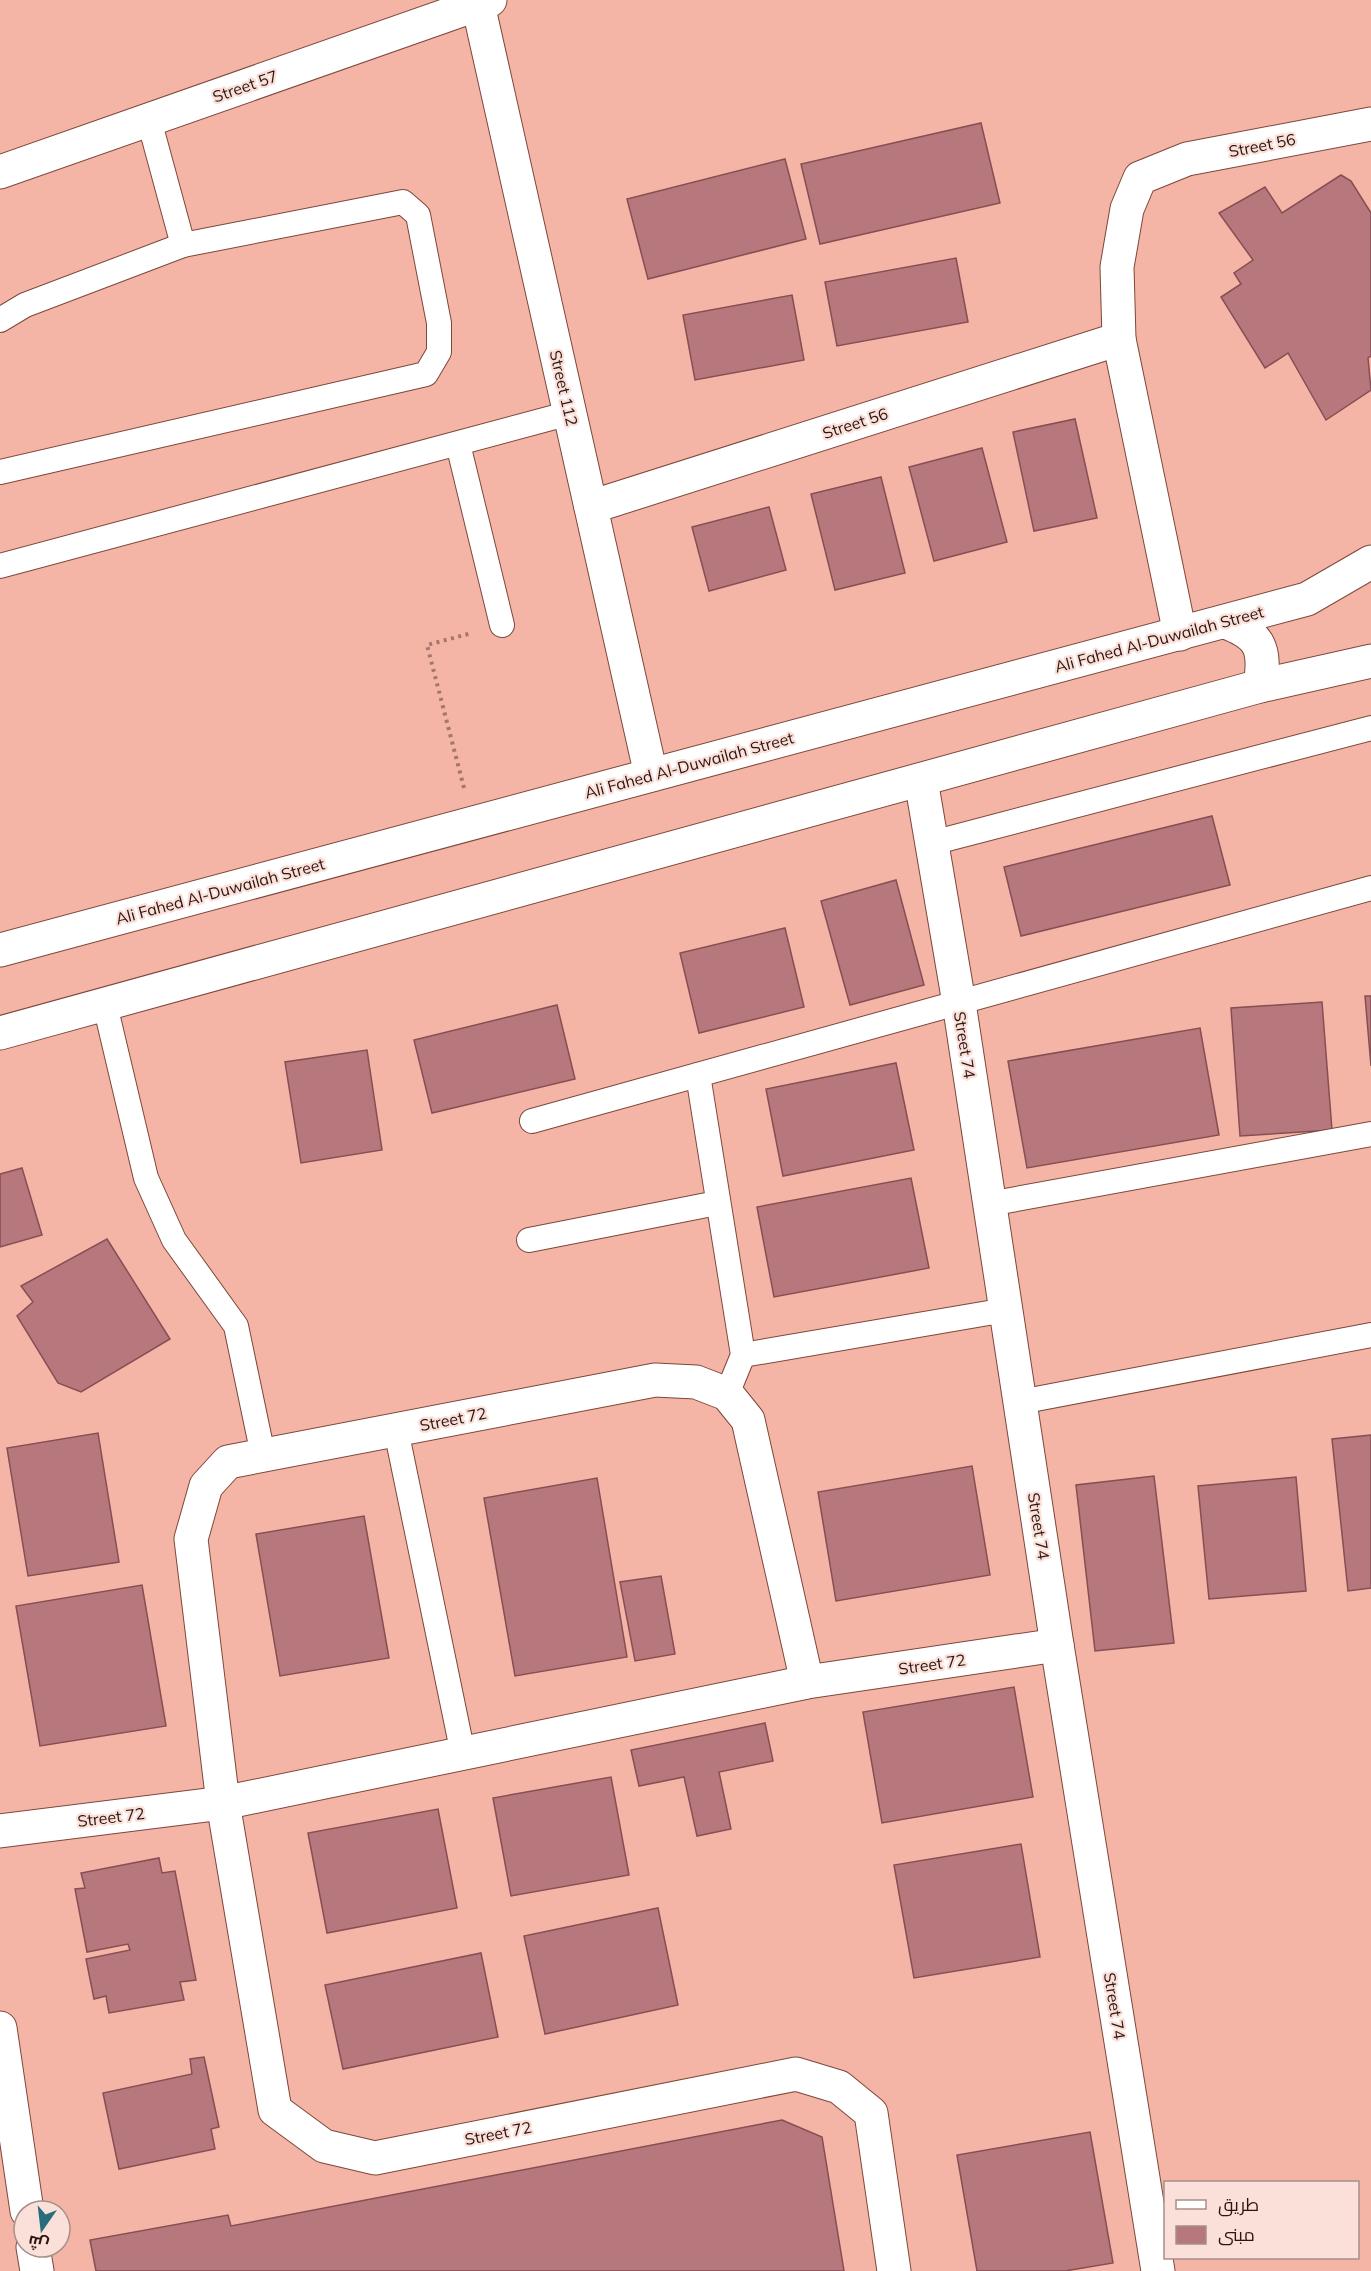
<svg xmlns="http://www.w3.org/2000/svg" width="1371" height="2271" font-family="Mulish,Cairo,sans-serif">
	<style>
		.building { fill: #b6787d; stroke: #874e53; stroke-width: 1.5 }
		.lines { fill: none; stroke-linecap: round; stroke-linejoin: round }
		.lane-casing { stroke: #7d473a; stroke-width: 26 }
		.street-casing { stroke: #7d473a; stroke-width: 35 }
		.primary-casing { stroke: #7d473a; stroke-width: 35 }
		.path { stroke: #a5766b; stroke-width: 4; stroke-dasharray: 3 4.5; stroke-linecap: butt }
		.lane { stroke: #fff; stroke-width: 24 }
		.street { stroke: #fff; stroke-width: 33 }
		.primary { stroke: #fff; stroke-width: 33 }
		.labels { text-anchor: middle; stroke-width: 4.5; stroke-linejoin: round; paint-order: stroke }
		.street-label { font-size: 16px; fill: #2b1510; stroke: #fbe0da }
	</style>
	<rect width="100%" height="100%" fill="#f4b5a6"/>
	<g class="building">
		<path d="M981,123L1000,203L820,244L801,164Z"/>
		<path d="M785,159L806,239L648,279L627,199Z"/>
		<path d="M1341,175L1351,181L1371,213V356L1368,358L1371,390L1326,420L1288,353L1265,368L1221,297L1241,284L1234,273L1253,260L1219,213L1265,187L1282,213Z"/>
		<path d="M956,258L968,322L837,346L825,282Z"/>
		<path d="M792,295L804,360L695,380L683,315Z"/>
		<path d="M1075,419L1097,518L1034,531L1013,432Z"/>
		<path d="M982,448L1007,542L934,561L909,467Z"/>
		<path d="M881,477L905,573L835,590L811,494Z"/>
		<path d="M769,507L786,570L709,591L692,527Z"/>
		<path d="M1212,816L1230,885L1021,936L1004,867Z"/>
		<path d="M896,880L924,985L850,1005L821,901Z"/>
		<path d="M785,928L804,1007L699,1033L680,953Z"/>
		<path d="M1365,996H1371V1066Z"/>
		<path d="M1322,1002L1332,1130L1240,1136L1231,1008Z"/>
		<path d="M557,1005L575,1079L432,1113L414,1040Z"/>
		<path d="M1200,1028L1219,1135L1027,1168L1008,1061Z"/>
		<path d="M367,1050L382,1150L301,1163L285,1062Z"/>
		<path d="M896,1063L914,1150L783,1176L766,1089Z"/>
		<path d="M22,1168L42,1235L0,1247V1174Z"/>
		<path d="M911,1178L929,1268L774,1297L757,1207Z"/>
		<path d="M107,1239L170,1339L81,1392L58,1383L17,1316L33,1302L21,1286Z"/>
		<path d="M98,1433L119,1562L28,1576L7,1448Z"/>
		<path d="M1371,1435V1588L1348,1591L1332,1439Z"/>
		<path d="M972,1466L990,1575L836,1601L818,1492Z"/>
		<path d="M1154,1476L1174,1643L1095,1651L1076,1485Z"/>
		<path d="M1296,1477L1306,1591L1209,1599L1198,1486Z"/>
		<path d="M597,1478L627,1657L515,1676L484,1498Z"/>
		<path d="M364,1516L389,1658L280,1676L256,1534Z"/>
		<path d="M661,1576L675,1654L635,1661L620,1582Z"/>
		<path d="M142,1585L166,1726L40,1746L16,1606Z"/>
		<path d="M1014,1687L1033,1797L882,1823L863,1712Z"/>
		<path d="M765,1723L773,1761L719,1772L731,1829L697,1836L684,1777L639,1786L631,1750Z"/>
		<path d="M611,1777L629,1875L511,1896L493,1798Z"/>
		<path d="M438,1809L457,1908L327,1933L308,1833Z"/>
		<path d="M1021,1844L1040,1957L914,1978L894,1865Z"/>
		<path d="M159,1858L162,1873L175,1871L196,1980L180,1982L184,2000L109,2013L106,1996L94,1999L86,1959L130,1950L128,1944L87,1952L75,1889L85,1888L81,1873Z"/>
		<path d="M658,1908L678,2005L545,2034L524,1936Z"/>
		<path d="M481,1953L498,2037L343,2069L325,1985Z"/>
		<path d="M204,2057L219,2127L211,2129L215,2149L119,2169L103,2093L192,2074L190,2059Z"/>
		<path d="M782,2120L822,2137L844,2271H96L90,2240L228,2215L231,2226Z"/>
		<path d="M1090,2132L1113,2263L1065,2271H977L957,2155Z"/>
	</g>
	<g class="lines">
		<g class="lane-casing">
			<g id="lane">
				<path d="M0,320L25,305L183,245"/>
				<path d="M458,444L502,625"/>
				<path d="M0,472L426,374L439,352V323L418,215L403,202L183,245L149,120"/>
				<path d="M0,566L570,413"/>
				<path d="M932,843L1371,728"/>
				<path d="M105,1005L146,1178L174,1240L236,1326L263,1455"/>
				<path d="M698,1075L743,1355L727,1394"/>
				<path d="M532,1121L1371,888"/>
				<path d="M989,1204L1371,1134"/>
				<path d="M529,1240L717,1203"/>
				<path d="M743,1355L1006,1310"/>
				<path d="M1020,1402L1371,1335"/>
				<path d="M396,1430L463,1754"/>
			</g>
		</g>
		<g class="street-casing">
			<g id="street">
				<path d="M477,0L651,775"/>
				<path d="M0,172L490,0"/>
				<path d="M591,507L1119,339"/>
				<path d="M1180,634L1119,339L1117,267L1127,209L1140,178L1187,159L1371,124"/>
				<path d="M921,780L959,1003L1057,1645L1158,2271"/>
				<path d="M807,1682L748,1420L727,1394L696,1382L655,1380L228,1462L206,1486L191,1539L223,1803L275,2110L324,2146L375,2158L796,2074L839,2087L871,2113L894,2271"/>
				<path d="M0,1831L223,1803L807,1682L1057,1645"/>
				<path d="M0,2028L27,2211"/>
				<path d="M33,2247L37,2271"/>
			</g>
		</g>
		<g class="primary-casing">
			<g id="primary">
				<path d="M1225,622C1261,635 1266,649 1260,686"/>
				<path d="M0,950L1307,599L1371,562"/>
				<path d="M0,1033L1260,686L1371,661"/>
			</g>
		</g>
		<path class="path" d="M464,788L427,645L472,633"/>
		<use href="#lane" class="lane"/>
		<use href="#street" class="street"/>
		<use href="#primary" class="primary"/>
	</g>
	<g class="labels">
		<g class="street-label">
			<text transform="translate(245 86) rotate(-19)" y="6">Street 57</text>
			<text transform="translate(1262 145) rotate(-11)" y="6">Street 56</text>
			<text transform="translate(564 388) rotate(77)" y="6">Street 112</text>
			<text transform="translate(855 423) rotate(-18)" y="6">Street 56</text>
			<text transform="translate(1159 639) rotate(-15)" y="6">Ali Fahed Al-Duwailah Street</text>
			<text transform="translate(689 765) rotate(-15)" y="6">Ali Fahed Al-Duwailah Street</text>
			<text transform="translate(220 891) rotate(-15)" y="6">Ali Fahed Al-Duwailah Street</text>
			<text transform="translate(965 1045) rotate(81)" y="6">Street 74</text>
			<text transform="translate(453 1419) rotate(-11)" y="6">Street 72</text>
			<text transform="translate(1039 1526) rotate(81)" y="6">Street 74</text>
			<text transform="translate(932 1664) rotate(-8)" y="6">Street 72</text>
			<text transform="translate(111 1817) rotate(-7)" y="6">Street 72</text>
			<text transform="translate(1115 2006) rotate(81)" y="6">Street 74</text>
			<text transform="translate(498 2133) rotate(-11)" y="6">Street 72</text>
		</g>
	</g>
	<rect x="1164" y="2181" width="195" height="78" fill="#fbe0da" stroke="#a88f89" stroke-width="1.5"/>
	<rect x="1176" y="2200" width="30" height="9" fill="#ffffff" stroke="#a88f89" stroke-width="1.5"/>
	<text x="1218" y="2211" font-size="18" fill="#2b1510">طريق</text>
	<rect x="1176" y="2226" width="30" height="18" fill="#b6787d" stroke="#a88f89" stroke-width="1.5"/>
	<text x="1218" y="2241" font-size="18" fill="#2b1510">مبنى</text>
	<g transform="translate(42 2229) rotate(194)"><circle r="28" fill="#fbe0da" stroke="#a88f89" stroke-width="1.5"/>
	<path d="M0-4.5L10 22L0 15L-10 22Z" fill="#276d7c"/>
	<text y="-9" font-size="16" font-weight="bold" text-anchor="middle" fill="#2b1510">ش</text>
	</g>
</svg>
